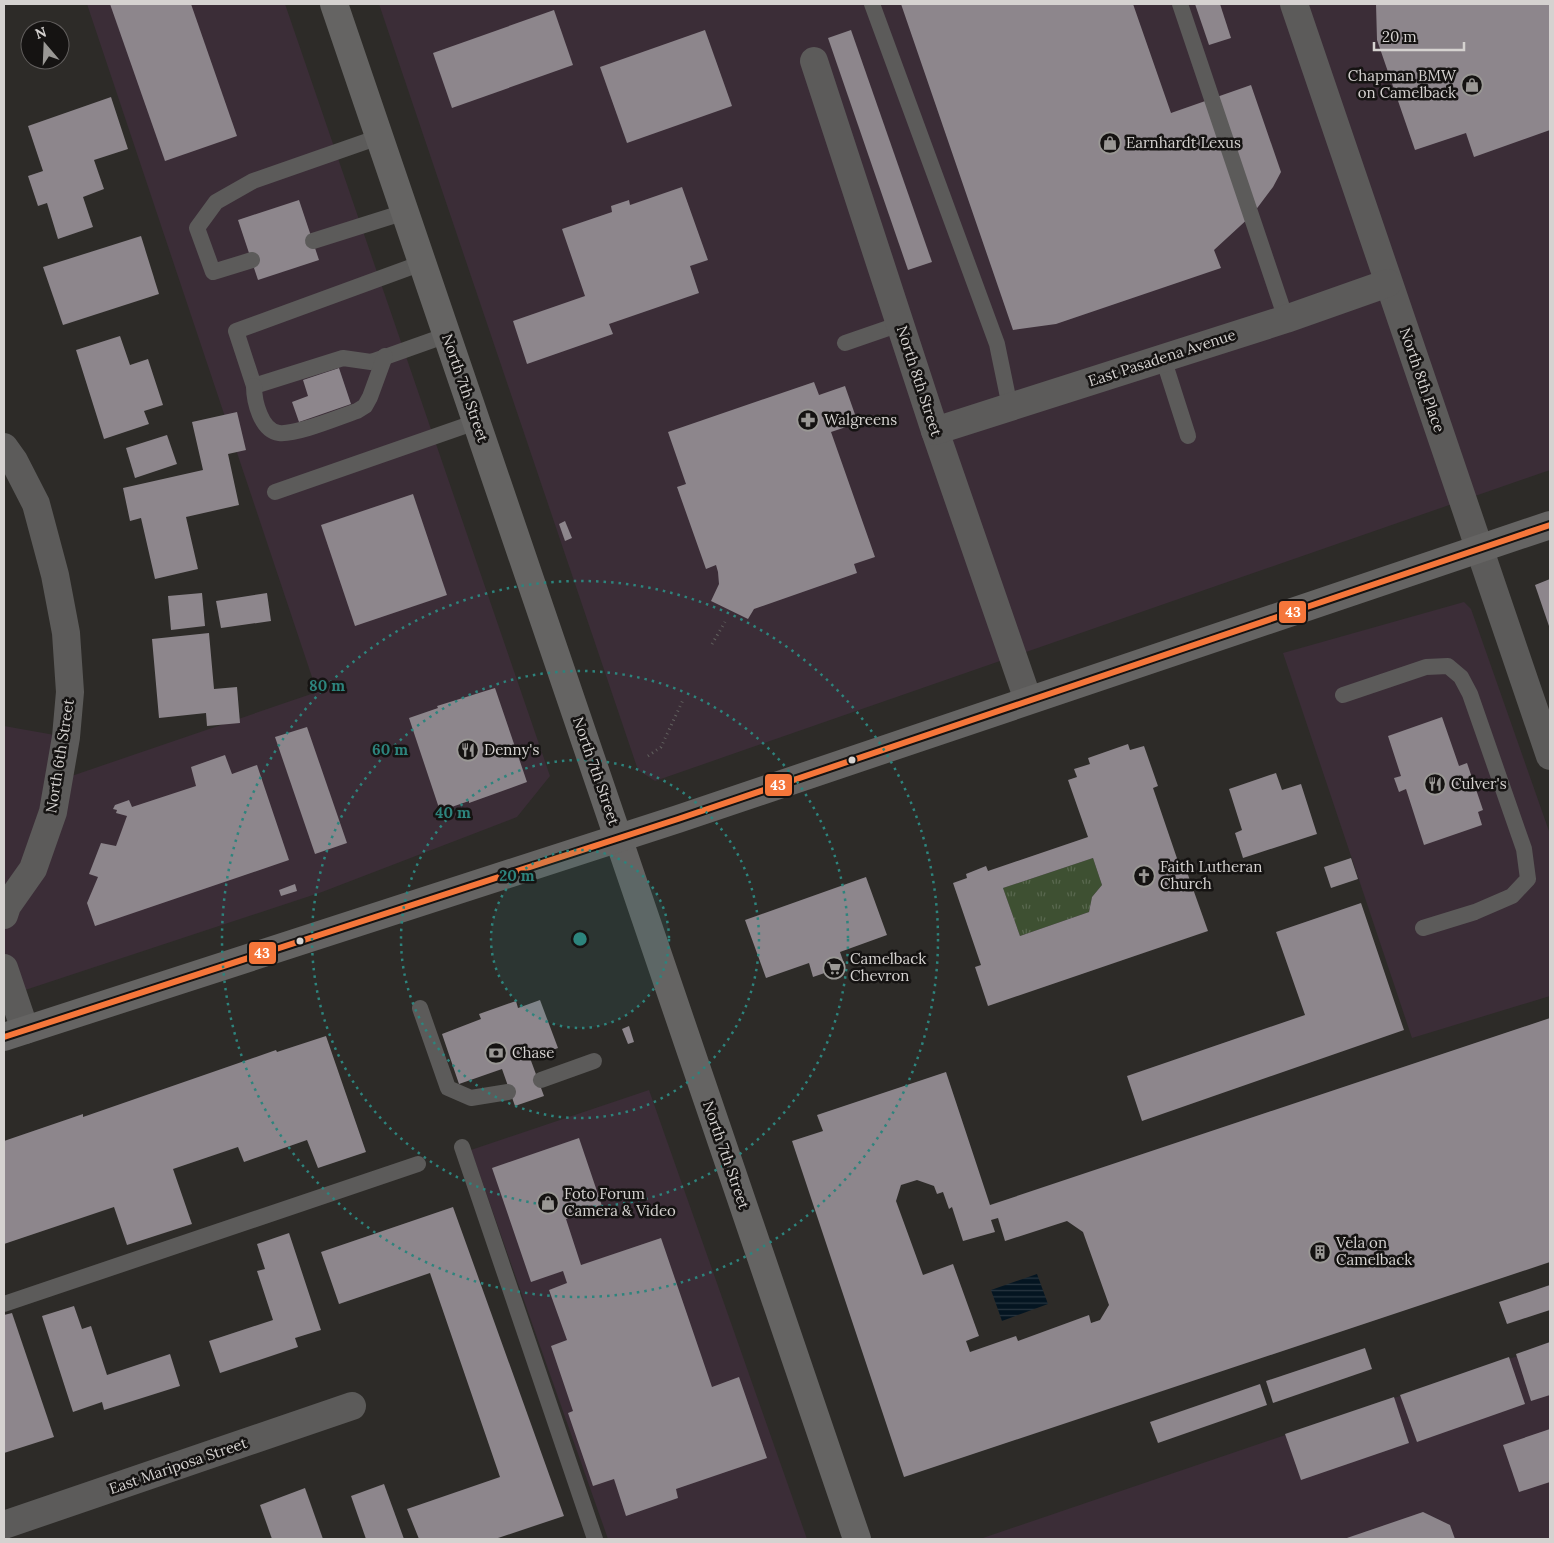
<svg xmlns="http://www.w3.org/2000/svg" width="1554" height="1543" font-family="Lora,serif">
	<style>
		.commercial { fill: #3b2d37 }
		.grass { fill: url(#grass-tufts) }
		.water { fill: url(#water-rules) }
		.building { fill: #8d868c; fill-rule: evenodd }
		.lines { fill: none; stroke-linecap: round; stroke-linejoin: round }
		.path { stroke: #61605e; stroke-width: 3; stroke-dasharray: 1 4; stroke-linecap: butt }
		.lane { stroke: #5c5b5a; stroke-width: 16 }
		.street { stroke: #5c5b5a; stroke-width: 28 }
		.primary { stroke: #656463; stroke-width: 28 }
		.bus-1-casing { stroke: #151312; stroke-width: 10 }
		.bus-1 { stroke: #f5763a; stroke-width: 6 }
		.ring { fill: none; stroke: #2d847d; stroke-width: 2.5; stroke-dasharray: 2.5 5 }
		.bus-dot { fill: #d5d2d0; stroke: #151312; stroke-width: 2 }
		.labels { text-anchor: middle; stroke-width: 5; stroke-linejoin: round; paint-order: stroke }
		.poi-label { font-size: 15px; fill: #d5d2d0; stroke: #151312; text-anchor: start }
		.street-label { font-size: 15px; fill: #d5d2d0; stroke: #151312 }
		.centre { fill: #2d847d; stroke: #151312; stroke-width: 2.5 }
		.ring-label { font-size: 15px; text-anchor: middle; font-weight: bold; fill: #2d847d; stroke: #151312; stroke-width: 5; stroke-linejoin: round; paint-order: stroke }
		.line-badge { stroke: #151312; stroke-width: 2 }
		.badge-label { font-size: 14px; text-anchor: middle; font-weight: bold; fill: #fff }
	</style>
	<defs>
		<pattern id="grass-tufts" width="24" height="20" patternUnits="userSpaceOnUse" patternTransform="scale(1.25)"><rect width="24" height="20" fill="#3e5032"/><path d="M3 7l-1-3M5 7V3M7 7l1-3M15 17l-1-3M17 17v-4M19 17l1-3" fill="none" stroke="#59684f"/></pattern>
		<pattern id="water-rules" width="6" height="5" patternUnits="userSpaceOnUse" patternTransform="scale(1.25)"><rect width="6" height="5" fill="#041521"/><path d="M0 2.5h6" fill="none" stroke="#283640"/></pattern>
	</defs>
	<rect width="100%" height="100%" fill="#2d2b28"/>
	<g class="commercial">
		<path d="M87,4H285L550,776L517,817L322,892L4,997V726L66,737L57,781L317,692Z"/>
		<path d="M379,4H1550V470L655,781L638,770Z"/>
		<path d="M1464,602L1471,609L1550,834V996L1412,1038L1283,653Z"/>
		<path d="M649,1090L807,1539H608L471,1150Z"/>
		<path d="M1550,1345V1539H980Z"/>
	</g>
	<path class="grass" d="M1093,858L1102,885L1092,897L1089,912L1020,936L1003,888Z"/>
	<path class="water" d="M1037,1274L1048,1304L1002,1321L991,1290Z"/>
	<g class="building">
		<path d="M110,4H191L237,136L165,161Z"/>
		<path d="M901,4H1133L1171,113L1251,85L1281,172L1273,187L1252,215L1214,250L1221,268L1056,324L1013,330Z"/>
		<path d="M1195,4H1220L1231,38L1209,45Z"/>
		<path d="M1376,4H1550V130L1474,157L1466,133L1415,150L1377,40Z"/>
		<path d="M554,10L573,65L452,108L433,53Z"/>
		<path d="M705,30L732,106L627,143L600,67Z"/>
		<path d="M851,30L932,262L908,270L828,38Z"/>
		<path d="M111,97L128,149L94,160L104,189L83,197L93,227L58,239L47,203L38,206L28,176L43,171L28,126Z"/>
		<path d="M682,187L708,260L690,266L699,293L609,324L613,334L527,364L513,321L585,296L562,229L612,212L611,206L629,200L630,205Z"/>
		<path d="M299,200L319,260L258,280L238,220Z"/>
		<path d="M141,236L159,294L63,325L43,267Z"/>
		<path d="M120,336L130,365L148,359L163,405L144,411L149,424L104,439L76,350Z"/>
		<path d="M339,368L351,404L299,422L292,402L308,396L303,380Z"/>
		<path d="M814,382L819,395L845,386L858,423L831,432L875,557L854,564L857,573L754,609L748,619L711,601L719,584L718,572L716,565L706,569L677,487L686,484L668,432Z"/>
		<path d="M237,412L246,450L228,454L239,505L186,517L198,569L155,579L141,518L130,521L123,488L203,470L192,422Z"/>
		<path d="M167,435L177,464L135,478L126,448Z"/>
		<path d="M413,494L447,595L355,626L321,525Z"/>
		<path d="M565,521L572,538L565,541L559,524Z"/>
		<path d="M1550,579V629L1535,585Z"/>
		<path d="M202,593L205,626L171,630L168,596Z"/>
		<path d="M267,593L271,621L221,628L216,601Z"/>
		<path d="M209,633L214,689L237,687L240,723L207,726L206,713L159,718L152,639Z"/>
		<path d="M495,688L527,782L469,803V801L440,811L409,718L438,708L437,706Z"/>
		<path d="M1442,717L1459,766L1467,763L1483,810L1478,812L1482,825L1424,845L1406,789L1399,792L1394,778L1401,776L1388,736Z"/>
		<path d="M307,727L347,843L315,854L275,737Z"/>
		<path d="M1128,744L1130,750L1144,746L1158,786L1153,788L1182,873L1187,872L1208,931L988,1006L975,967L981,965L953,883L967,878L966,874L986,866L988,871L1088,837L1068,780L1077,777L1074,769L1090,764L1088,758ZM1093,858L1102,885L1092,897L1089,912L1020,936L1003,888Z"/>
		<path d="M225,755L232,774L257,765L289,860L95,926L87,903L98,877L89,874L101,843L116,846L127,816L116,813L117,810L113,809L115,805L129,800L132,807L196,786L191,767Z"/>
		<path d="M1276,773L1282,790L1301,784L1317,834L1243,858L1235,833L1242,830L1229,789Z"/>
		<path d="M1351,858L1358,879L1331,888L1324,867Z"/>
		<path d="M866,877L887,935L840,952L845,966L813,977L809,963L766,978L745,920Z"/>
		<path d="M295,884L297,891L281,896L279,890Z"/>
		<path d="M1361,903L1404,1030L1142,1121L1127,1076L1305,1015L1276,932Z"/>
		<path d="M540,1000L558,1048L530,1058L544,1096L515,1106L502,1069L459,1084L442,1034L481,1019L479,1014L516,1001L518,1008Z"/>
		<path d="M1550,1018V1262L904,1477L792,1141L823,1131L817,1115L946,1072L990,1205ZM917,1180L934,1186L937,1194L943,1192L949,1209L952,1207L963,1241L995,1232L991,1220L998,1218L1005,1241L1067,1221L1083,1232L1109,1305L1100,1320L1091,1323L1089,1315L1018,1341L1016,1336L970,1352L966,1341L979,1336L953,1264L923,1275L896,1201L901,1185Z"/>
		<path d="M629,1026L634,1042L628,1044L622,1029Z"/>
		<path d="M326,1036L366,1152L318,1168L307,1140L244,1162L238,1147L173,1169L192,1224L127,1245L114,1207L4,1244V1141L83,1114V1117L276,1050L277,1052Z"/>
		<path d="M579,1138L602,1206L566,1219L581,1265L661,1238L712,1387L739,1377L767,1458L676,1489L678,1498L626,1516L614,1479L593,1486L568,1413L573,1411L551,1346L567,1340L549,1290L567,1283L563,1271L531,1282L492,1168Z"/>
		<path d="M453,1207L564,1516L495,1539H419L407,1509L500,1477L430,1273L339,1304L321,1252Z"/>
		<path d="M289,1233L321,1330L295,1338L298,1347L220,1373L209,1341L273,1320L257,1271L265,1269L257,1244Z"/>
		<path d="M1550,1285V1310L1507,1324L1499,1302Z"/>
		<path d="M74,1306L82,1329L91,1326L107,1375L170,1354L180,1386L104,1410L102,1402L73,1412L42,1316Z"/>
		<path d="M12,1313L54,1437L4,1453V1315Z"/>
		<path d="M1550,1342V1395L1531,1401L1516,1354Z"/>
		<path d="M1365,1348L1372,1369L1273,1403L1266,1381Z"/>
		<path d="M1509,1357L1525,1404L1417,1442L1400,1395Z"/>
		<path d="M1260,1384L1267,1405L1158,1443L1150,1422Z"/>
		<path d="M1394,1397L1409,1443L1301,1480L1285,1434Z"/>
		<path d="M1550,1429V1482L1519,1492L1503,1445Z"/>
		<path d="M384,1484L404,1539H366L351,1496Z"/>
		<path d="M305,1488L323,1539H272L260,1505Z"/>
		<path d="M1423,1512L1450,1525L1455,1539H1344Z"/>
	</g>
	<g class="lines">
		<g class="path">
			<path d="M712,644L725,622"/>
			<path d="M648,756L661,747L683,700"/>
		</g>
		<g class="lane">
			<path d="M872,4L997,344L1010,407"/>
			<path d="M1180,4L1286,319"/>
			<path d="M313,241L405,212"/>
			<path d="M252,260L213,272L197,228L216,202L253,181L379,137"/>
			<path d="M422,263L236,331L254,386L343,358L371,362L447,335"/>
			<path d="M845,343L900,324"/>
			<path d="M1163,358L1188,436"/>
			<path d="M254,386C254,401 261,431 279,433C297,435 339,417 357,411L365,406L370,397L385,356"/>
			<path d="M275,492L476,422"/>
			<path d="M1343,695L1426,667L1448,666L1461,677L1470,694L1524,849L1528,879L1512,896L1475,912L1423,928"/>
			<path d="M420,1008L448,1088L471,1098L508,1092"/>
			<path d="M541,1080L594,1061"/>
			<path d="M462,1147L595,1539"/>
			<path d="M4,1304L418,1164"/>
		</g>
		<g class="street">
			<path d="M1294,4L1550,756"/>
			<path d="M814,61L935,431L1028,700"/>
			<path d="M935,431L1286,319L1388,283"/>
			<path d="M4,447L14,461L36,504L55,575L66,633L70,692L66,737L53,812L33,869L7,906L4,915"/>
			<path d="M4,968L25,1030"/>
			<path d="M4,1525L352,1406"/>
		</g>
		<g class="primary">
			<path d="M334,4L857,1539"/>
			<path d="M4,1037L678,819L1550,525"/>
		</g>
		<g class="bus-1-casing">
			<path id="bus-1" d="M4,1037L678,819L1550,525"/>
		</g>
		<use href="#bus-1" class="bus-1"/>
	</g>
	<circle cx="580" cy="939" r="89" fill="#2d847d" fill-opacity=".12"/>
	<g class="ring">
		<circle cx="580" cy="939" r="89"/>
		<circle cx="580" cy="939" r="179"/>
		<circle cx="580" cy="939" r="268"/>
		<circle cx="580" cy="939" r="358"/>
	</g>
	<defs>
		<g id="shop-ring" transform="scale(1.125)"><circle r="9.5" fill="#151312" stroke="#9a9895" stroke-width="1.5"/><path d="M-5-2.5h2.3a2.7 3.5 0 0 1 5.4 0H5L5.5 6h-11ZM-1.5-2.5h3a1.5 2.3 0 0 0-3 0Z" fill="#9a9895"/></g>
		<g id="pharmacy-ring" transform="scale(1.125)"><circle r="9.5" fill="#151312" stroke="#9a9895" stroke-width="1.5"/><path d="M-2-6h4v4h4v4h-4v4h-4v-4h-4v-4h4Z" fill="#9a9895"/></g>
		<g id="restaurant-ring" transform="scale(1.125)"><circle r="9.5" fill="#151312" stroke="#9a9895" stroke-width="1.5"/><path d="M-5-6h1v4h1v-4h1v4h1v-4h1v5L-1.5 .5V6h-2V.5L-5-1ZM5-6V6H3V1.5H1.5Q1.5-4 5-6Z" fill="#9a9895"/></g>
		<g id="church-ring" transform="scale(1.125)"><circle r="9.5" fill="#151312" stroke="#9a9895" stroke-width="1.5"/><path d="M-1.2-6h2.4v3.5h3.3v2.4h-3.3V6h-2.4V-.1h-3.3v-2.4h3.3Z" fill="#9a9895"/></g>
		<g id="supermarket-ring" transform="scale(1.125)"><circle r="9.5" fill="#151312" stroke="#9a9895" stroke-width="1.5"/><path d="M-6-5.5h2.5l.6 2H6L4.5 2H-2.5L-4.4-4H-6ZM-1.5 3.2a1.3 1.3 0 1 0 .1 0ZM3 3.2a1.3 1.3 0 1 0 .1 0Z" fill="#9a9895"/></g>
		<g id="bank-ring" transform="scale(1.125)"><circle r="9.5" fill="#151312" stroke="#9a9895" stroke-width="1.5"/><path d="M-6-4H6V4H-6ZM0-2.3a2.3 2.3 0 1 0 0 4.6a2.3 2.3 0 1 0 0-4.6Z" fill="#9a9895"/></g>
		<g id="building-ring" transform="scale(1.125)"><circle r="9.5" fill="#151312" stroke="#9a9895" stroke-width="1.5"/><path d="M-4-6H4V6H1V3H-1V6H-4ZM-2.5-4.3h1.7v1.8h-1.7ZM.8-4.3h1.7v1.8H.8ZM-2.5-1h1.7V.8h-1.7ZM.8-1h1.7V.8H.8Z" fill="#9a9895"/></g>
	</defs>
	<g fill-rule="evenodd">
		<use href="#shop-ring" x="1472" y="85"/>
		<use href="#shop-ring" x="1110" y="143"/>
		<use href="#pharmacy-ring" x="808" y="420"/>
		<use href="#restaurant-ring" x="468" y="750"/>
		<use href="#restaurant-ring" x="1435" y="784"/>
		<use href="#church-ring" x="1144" y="876"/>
		<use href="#supermarket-ring" x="834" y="968"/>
		<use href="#bank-ring" x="496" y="1053"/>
		<use href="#shop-ring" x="548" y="1203"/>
		<use href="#building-ring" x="1320" y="1252"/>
	</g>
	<g class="bus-dot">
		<circle cx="852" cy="760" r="4.5"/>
		<circle cx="300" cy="941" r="4.5"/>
	</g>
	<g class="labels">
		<g class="poi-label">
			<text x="1456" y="81" text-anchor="end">Chapman BMW<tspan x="1456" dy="17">on Camelback</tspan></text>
			<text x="1126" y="148">Earnhardt Lexus</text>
			<text x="824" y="425">Walgreens</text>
			<text x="484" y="755">Denny's</text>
			<text x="1451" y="789">Culver's</text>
			<text x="1160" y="872">Faith Lutheran<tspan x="1160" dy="17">Church</tspan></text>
			<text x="850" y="964">Camelback<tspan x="850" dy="17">Chevron</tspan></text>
			<text x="512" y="1058">Chase</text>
			<text x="564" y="1199">Foto Forum<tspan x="564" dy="17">Camera &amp; Video</tspan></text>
			<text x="1336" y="1248">Vela on<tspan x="1336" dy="17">Camelback</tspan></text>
		</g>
		<g class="street-label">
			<text transform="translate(1162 358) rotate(-18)" y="5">East Pasadena Avenue</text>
			<text transform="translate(1422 380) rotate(71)" y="5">North 8th Place</text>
			<text transform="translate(919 381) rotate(72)" y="5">North 8th Street</text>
			<text transform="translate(465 388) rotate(71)" y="5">North 7th Street</text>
			<text transform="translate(60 756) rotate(-81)" y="5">North 6th Street</text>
			<text transform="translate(596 771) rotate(71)" y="5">North 7th Street</text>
			<text transform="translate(726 1155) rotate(71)" y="5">North 7th Street</text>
			<text transform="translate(178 1466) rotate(-19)" y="5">East Mariposa Street</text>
		</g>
	</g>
	<circle cx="580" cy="939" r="8" class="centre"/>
	<g class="ring-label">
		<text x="327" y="691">80 m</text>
		<text x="390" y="755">60 m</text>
		<text x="453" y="818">40 m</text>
		<text x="517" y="881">20 m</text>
	</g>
	<g class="line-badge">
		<rect x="1278" y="600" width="29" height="24" rx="5" fill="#f5763a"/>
		<rect x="764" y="773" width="29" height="24" rx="5" fill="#f5763a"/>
		<rect x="248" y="941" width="29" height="24" rx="5" fill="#f5763a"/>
	</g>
	<g class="badge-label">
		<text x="1293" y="617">43</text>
		<text x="778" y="790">43</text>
		<text x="262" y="958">43</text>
	</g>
	<rect width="1554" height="1543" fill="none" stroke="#d5d2d0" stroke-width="10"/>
	<g transform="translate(45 45) rotate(341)"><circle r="24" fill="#151312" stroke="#625f5e"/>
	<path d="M0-4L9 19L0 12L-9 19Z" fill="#9a9895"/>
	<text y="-8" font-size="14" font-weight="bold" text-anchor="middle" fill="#d5d2d0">N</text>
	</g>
	<path d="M1374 42v8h90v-8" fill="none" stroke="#d5d2d0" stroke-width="2.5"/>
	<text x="1382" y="42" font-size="15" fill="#d5d2d0" stroke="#151312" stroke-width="4" paint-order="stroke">20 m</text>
</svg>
